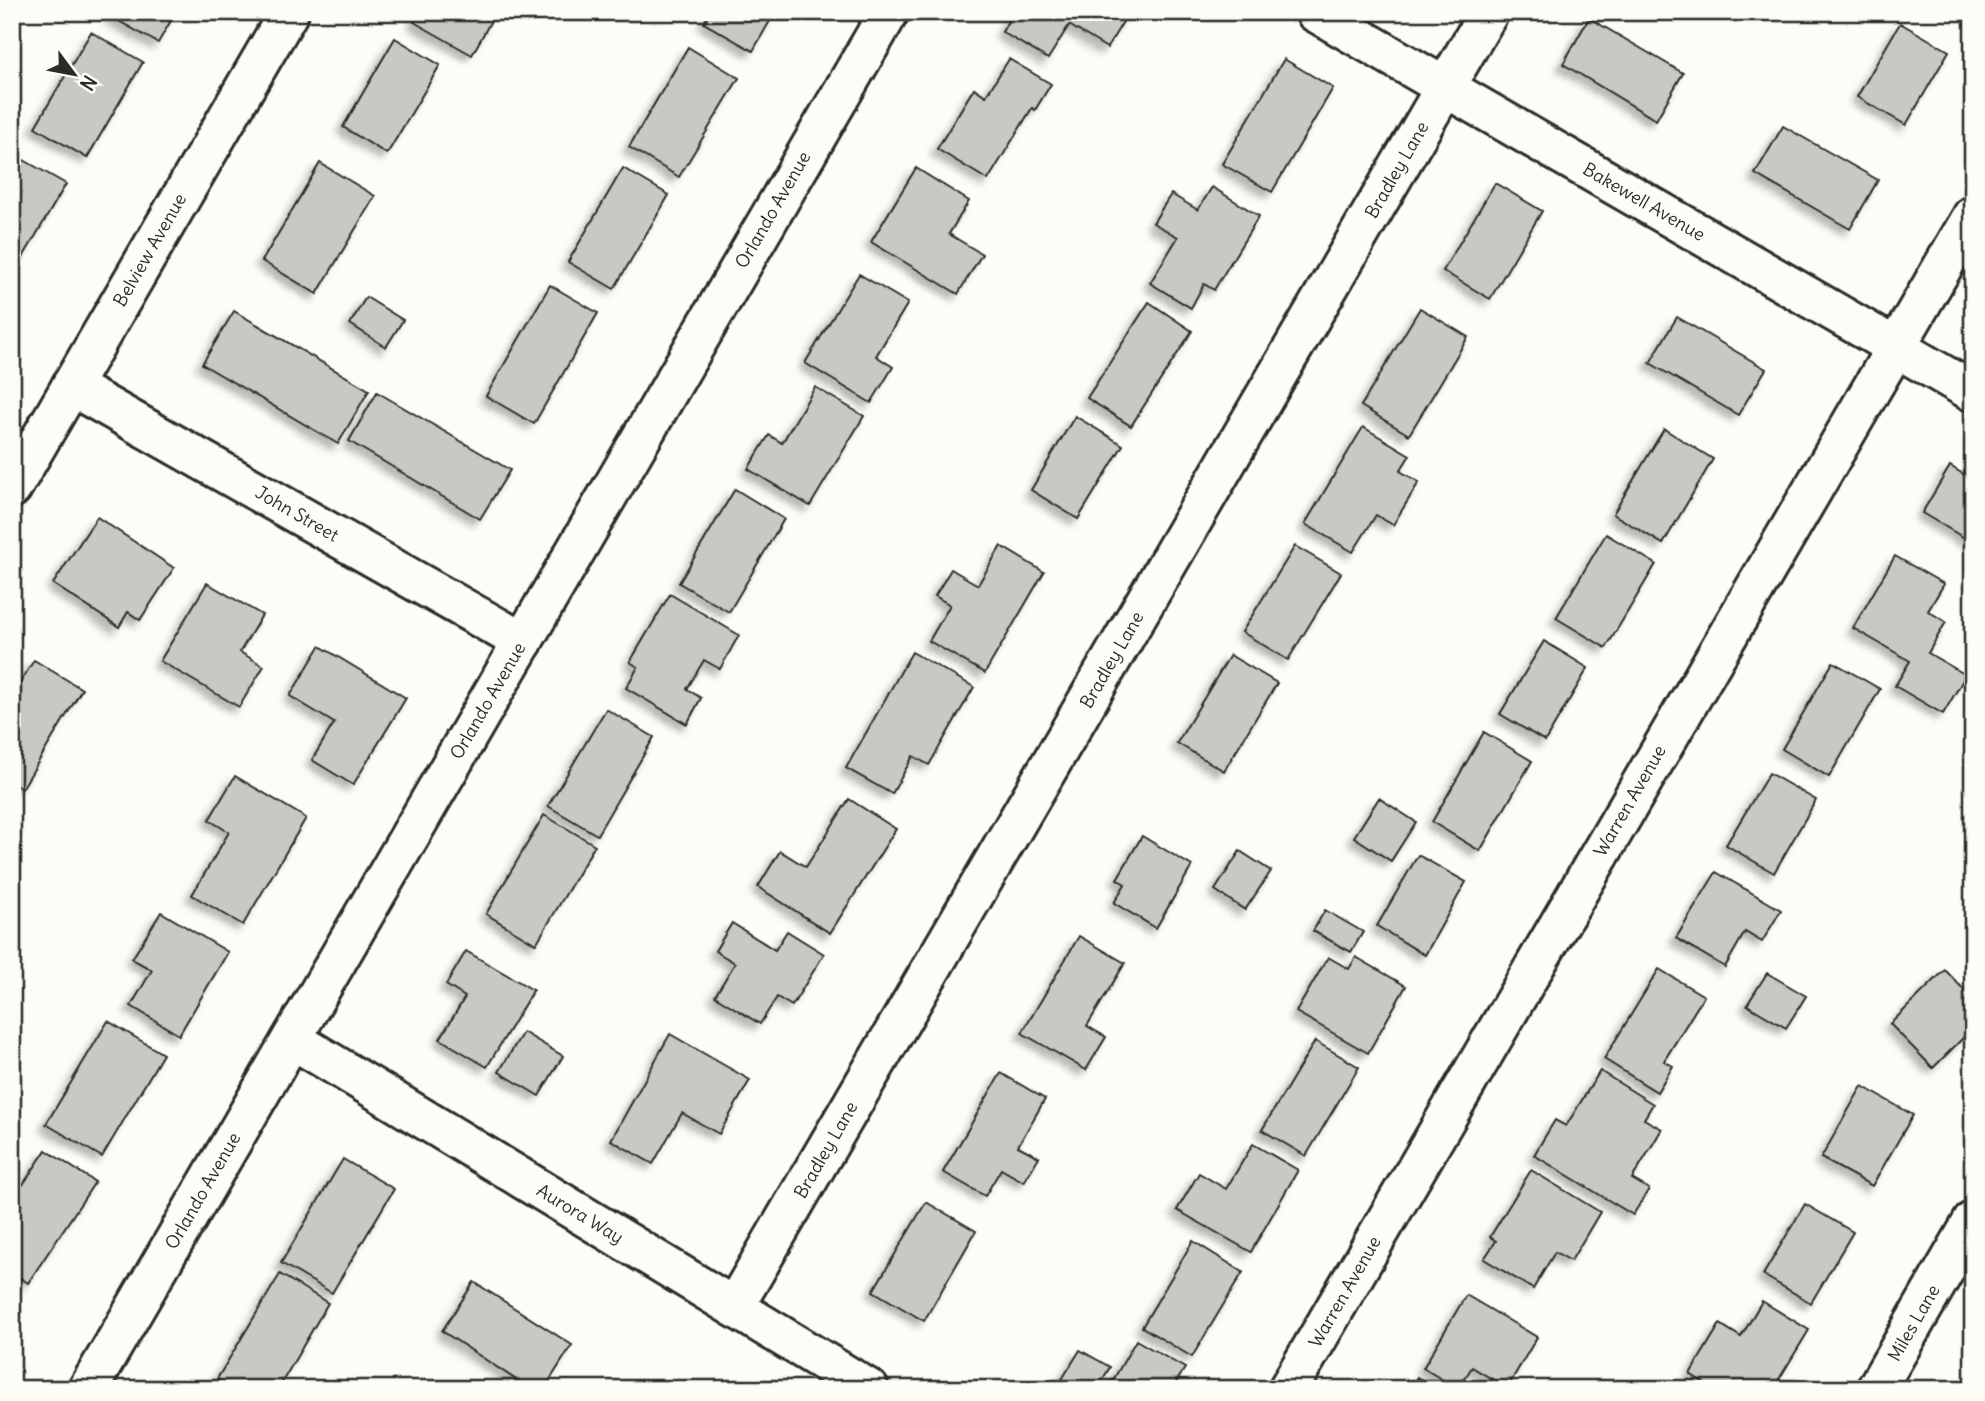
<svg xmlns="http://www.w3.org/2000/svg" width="1985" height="1401" font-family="Delius,sans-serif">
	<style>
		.building { fill: #c9c8c4; stroke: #2b2b2b; stroke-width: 2; filter: url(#shadow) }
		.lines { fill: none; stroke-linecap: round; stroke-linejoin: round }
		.minor-casing { stroke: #2b2b2b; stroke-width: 44 }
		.minor { stroke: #fdfcf7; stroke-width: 38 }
		.labels { text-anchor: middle; stroke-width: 7; stroke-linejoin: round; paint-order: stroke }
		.street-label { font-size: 18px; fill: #2b2b2b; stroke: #fdfcf7 }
	</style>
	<defs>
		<filter id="shadow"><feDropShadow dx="-6" dy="6" stdDeviation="3.5" flood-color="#0004"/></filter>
	</defs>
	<rect width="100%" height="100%" fill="#fdfcf7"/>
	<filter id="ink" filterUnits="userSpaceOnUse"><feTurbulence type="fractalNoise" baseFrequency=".0143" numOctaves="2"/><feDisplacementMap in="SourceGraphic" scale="14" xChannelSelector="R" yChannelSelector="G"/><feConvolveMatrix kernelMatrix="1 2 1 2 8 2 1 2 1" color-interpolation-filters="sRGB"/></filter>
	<g filter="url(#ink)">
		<g class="building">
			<path d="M112,12H176L158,43L110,16Z"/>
			<path d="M420,12H483L492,19L472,55L414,22Z"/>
			<path d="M710,12H775L753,51L704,23Z"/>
			<path d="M1013,12H1129L1107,48L1069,25L1048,59L1002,32Z"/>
			<path d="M1589,18L1683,73L1656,120L1563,64Z"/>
			<path d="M1900,23L1949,51L1906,125L1857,97Z"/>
			<path d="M91,32L143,62L87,158L35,127Z"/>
			<path d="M395,38L440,65L387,154L343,127Z"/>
			<path d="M688,47L739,78L679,177L629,147Z"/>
			<path d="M1009,59L1051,84L1035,110L1032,108L988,180L937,149L974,88L986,96Z"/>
			<path d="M1284,59L1333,88L1272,192L1222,164Z"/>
			<path d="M1783,126L1878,180L1850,229L1755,174Z"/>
			<path d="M15,155L66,184L12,276V159Z"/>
			<path d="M320,163L375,196L317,294L262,261Z"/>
			<path d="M623,168L669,195L614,289L568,262Z"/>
			<path d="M916,168L969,201L949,234L982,254L958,294L871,242Z"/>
			<path d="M1495,183L1542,211L1490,299L1443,271Z"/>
			<path d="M1212,187L1259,216L1214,290L1204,284L1191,308L1150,283L1178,237L1153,223L1171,194L1198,210Z"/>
			<path d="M859,274L908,303L876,356L893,367L871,403L805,363Z"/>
			<path d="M550,285L598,313L534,424L486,396Z"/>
			<path d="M366,297L403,320L386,347L350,324Z"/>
			<path d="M1149,302L1192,331L1131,426L1087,398Z"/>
			<path d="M1420,308L1468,337L1409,435L1361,406Z"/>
			<path d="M234,311L369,390L338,444L202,364Z"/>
			<path d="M1677,317L1766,369L1738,415L1650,363Z"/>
			<path d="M815,387L864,416L810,506L748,469L769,435L782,443Z"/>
			<path d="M377,392L510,470L480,519L349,441Z"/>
			<path d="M1075,416L1123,445L1078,519L1031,490Z"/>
			<path d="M1363,427L1410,455L1400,471L1419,482L1393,525L1376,515L1353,552L1305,524Z"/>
			<path d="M1664,429L1713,459L1663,544L1613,514Z"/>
			<path d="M1950,466L1973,480V543L1922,513Z"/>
			<path d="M735,489L784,519L729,612L679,583Z"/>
			<path d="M97,517L174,568L140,620L128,612L119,627L53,584Z"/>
			<path d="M1606,534L1656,564L1606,648L1556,618Z"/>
			<path d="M1001,546L1044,572L985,673L929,641L950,605L935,596L951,569L978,585Z"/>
			<path d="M1295,546L1341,573L1288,660L1242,632Z"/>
			<path d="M1895,556L1944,584L1928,611L1946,622L1928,653L1966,675L1943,714L1895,686L1910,661L1853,628Z"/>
			<path d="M207,583L262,615L240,652L264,666L239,707L160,661Z"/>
			<path d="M670,594L739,635L720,669L704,660L687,689L701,698L687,724L626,688L638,667L630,662Z"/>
			<path d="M1544,641L1588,668L1545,741L1500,714Z"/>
			<path d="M320,646L406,698L353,785L312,760L334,723L290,696Z"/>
			<path d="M912,652L974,687L929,765L913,756L892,794L846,768Z"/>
			<path d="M1230,655L1277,683L1224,771L1177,743Z"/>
			<path d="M34,660L82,689L22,789L12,783V696Z"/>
			<path d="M1833,662L1880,689L1829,777L1782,749Z"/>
			<path d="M606,709L654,737L597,835L548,806Z"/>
			<path d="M1484,732L1532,761L1480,851L1432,822Z"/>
			<path d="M1769,773L1816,800L1774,873L1726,845Z"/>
			<path d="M235,776L306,818L243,925L192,895L229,832L209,820Z"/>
			<path d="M1379,798L1416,822L1391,861L1354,837Z"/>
			<path d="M849,799L896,829L830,933L758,887L780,851L806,867Z"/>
			<path d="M544,815L595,845L536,944L486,914Z"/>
			<path d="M1142,836L1192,866L1156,928L1114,903L1125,884L1117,879Z"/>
			<path d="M1240,851L1271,871L1245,910L1215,890Z"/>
			<path d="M1418,855L1466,882L1425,955L1377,926Z"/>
			<path d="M1716,872L1781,910L1762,942L1745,932L1725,967L1676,938Z"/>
			<path d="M1325,910L1363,932L1351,952L1313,931Z"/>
			<path d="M161,912L228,952L179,1035L131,1006L152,970L132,959Z"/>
			<path d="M732,923L775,950L787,931L824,954L792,1006L777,997L760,1024L715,996L735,963L715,951Z"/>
			<path d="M1079,936L1125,963L1087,1026L1106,1037L1086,1070L1022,1033Z"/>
			<path d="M466,951L533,990L487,1067L440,1039L465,997L446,985Z"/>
			<path d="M1328,957L1349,969L1356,957L1406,986L1368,1053L1296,1012Z"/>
			<path d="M1659,969L1704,996L1664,1061L1673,1066L1657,1092L1604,1059Z"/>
			<path d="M1945,970L1973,999V1028L1933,1068L1890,1024Z"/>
			<path d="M1767,973L1806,996L1786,1028L1747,1005Z"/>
			<path d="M108,1021L163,1054L102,1157L46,1124Z"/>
			<path d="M523,1032L563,1056L539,1096L499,1072Z"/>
			<path d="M670,1034L750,1080L719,1134L682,1113L653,1164L611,1140Z"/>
			<path d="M1315,1041L1359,1067L1306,1156L1262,1130Z"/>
			<path d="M1600,1071L1653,1104L1644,1119L1662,1129L1632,1179L1649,1189L1633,1215L1534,1155L1555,1120L1566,1126Z"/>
			<path d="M1001,1073L1045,1099L1018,1146L1039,1157L1024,1182L1001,1169L985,1196L943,1172Z"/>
			<path d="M1862,1086L1913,1115L1872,1186L1821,1158Z"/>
			<path d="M1253,1144L1298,1170L1251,1252L1177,1210L1199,1173L1226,1189Z"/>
			<path d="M46,1150L95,1182L28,1283L12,1272V1227L14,1224L12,1223V1201Z"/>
			<path d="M343,1159L394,1189L332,1293L281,1263Z"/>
			<path d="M1531,1170L1600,1212L1571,1261L1555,1252L1533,1289L1484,1259L1496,1241L1490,1237Z"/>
			<path d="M926,1202L976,1231L924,1321L873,1291Z"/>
			<path d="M1805,1204L1853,1232L1811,1303L1763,1275Z"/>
			<path d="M1193,1241L1243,1272L1192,1357L1142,1327Z"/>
			<path d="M280,1274L328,1303L278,1389H233L217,1379Z"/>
			<path d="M474,1282L572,1345L544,1389H530L442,1331Z"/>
			<path d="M1466,1295L1537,1337L1507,1388L1472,1367L1458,1389L1423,1368Z"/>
			<path d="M1762,1301L1809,1330L1773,1389H1714L1690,1374L1720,1324L1741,1337Z"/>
			<path d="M1136,1340L1185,1368L1172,1389H1108Z"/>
			<path d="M1080,1350L1110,1367L1097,1389H1056Z"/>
			<path d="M1417,1377L1437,1389H1410Z"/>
		</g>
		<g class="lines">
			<g class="minor-casing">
				<g id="minor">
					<path d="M1315,12L1973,392"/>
					<path d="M71,386L523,642"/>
					<path d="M12,488L289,12"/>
					<path d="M292,1039L869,1389"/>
					<path d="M734,1307L1489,12"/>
					<path d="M88,1389L889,12"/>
					<path d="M1288,1389L1973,215"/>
					<path d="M1876,1389L1973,1221"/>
				</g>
			</g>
			<use href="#minor" class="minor"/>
		</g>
	</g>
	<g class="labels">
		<g class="street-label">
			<text transform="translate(1397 170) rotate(-60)" y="6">Bradley Lane</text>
			<text transform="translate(1644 202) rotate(30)" y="6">Bakewell Avenue</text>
			<text transform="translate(773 210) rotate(-60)" y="6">Orlando Avenue</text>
			<text transform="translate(150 250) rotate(-60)" y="6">Belview Avenue</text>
			<text transform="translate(297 514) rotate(30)" y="6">John Street</text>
			<text transform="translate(1112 660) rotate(-60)" y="6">Bradley Lane</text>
			<text transform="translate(488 701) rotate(-60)" y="6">Orlando Avenue</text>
			<text transform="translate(1630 801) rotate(-60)" y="6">Warren Avenue</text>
			<text transform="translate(826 1150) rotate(-60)" y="6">Bradley Lane</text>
			<text transform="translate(203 1191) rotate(-60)" y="6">Orlando Avenue</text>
			<text transform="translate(580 1214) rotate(31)" y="6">Aurora Way</text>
			<text transform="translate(1345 1292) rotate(-60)" y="6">Warren Avenue</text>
			<text transform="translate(1914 1323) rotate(-60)" y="6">Miles Lane</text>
		</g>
	</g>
	<rect width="1985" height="1401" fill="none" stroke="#fdfcf7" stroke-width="42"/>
	<rect x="21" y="21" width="1943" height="1359" fill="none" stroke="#2b2b2b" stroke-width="2.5" filter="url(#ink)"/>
	<g transform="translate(74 74) rotate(122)" stroke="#fdfcf7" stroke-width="5" paint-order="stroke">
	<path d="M0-5L12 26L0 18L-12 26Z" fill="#2b2b2b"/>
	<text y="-10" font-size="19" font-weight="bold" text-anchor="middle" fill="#2b2b2b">N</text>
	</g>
</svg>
